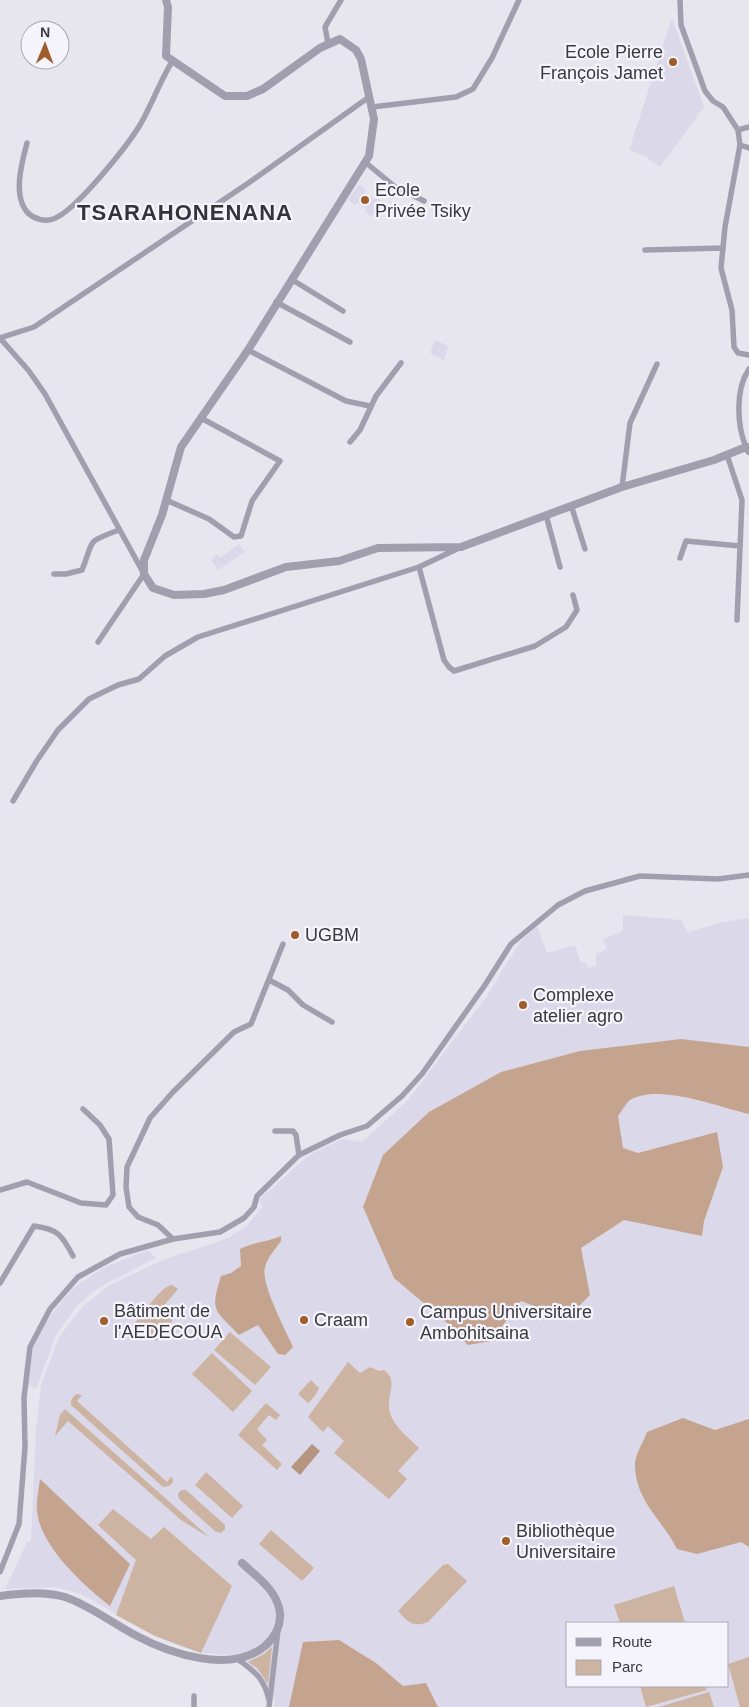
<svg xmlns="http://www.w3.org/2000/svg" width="749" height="1707" font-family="Helvetica,sans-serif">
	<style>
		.built { fill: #dbd9e9; fill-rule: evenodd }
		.green { fill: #ccb3a2 }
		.forest { fill: #c4a48e }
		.water { fill: #b59580 }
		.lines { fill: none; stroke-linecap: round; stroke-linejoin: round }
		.minor { stroke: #a19fae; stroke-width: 5.5 }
		.tertiary { stroke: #a19fae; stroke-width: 8 }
		.poi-dot { fill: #9e5d29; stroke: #f5f4fc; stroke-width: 2 }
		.labels { text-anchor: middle; stroke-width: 4.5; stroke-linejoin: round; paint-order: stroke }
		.poi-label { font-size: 18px; fill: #3a393c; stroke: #f5f4fc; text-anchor: start }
		.district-label { font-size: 22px; font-weight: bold; letter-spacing: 1px; fill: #343339; stroke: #f5f4fc }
	</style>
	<rect width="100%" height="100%" fill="#e7e6ef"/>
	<g class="built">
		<path d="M672,18L704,107L660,167L645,156L629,150Z"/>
		<path d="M360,184L366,190L364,192L373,199L376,197L382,201L372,216L365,212L366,208L358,203L354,205L348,199Z"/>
		<path d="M435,340L448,346L444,360L430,353Z"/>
		<path d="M239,544L245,552L218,570L211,560L217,554L220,558Z"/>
		<path d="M623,915L674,919L676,921L680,919L688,932L723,922L749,918V1707H274L275,1700L263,1679L244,1661L232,1655L201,1653L179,1646L155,1636L81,1594L56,1587L5,1589L27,1542L31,1541L36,1428L41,1385L59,1337L83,1306L110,1285L165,1259L226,1239L246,1227L263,1206L259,1200L309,1155L342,1139L362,1142L408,1100L487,996L520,942L537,926L547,953L575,945L581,963L586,962L588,968L596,965V954L607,949L603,939L623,931ZM568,1623H728V1686H568Z"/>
		<path d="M148,1250L156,1258L109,1282L90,1294L76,1307L56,1335L36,1389L27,1383L33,1348L43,1327L58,1306L75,1287L103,1268Z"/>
	</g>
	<g class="green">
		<path d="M172,1285L178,1289L161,1309L173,1320L156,1341L135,1323C143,1314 161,1286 172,1285Z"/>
		<path d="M230,1332L271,1367L255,1385L214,1350Z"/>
		<path d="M212,1353L252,1391L233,1412L192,1374Z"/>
		<path d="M348,1362L360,1373L370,1367L379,1371L384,1370C398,1380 388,1393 389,1407C390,1424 408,1437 419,1448L398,1471L407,1479L389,1499L334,1453L344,1441L328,1426L323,1432L308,1417Z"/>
		<path d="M311,1380L319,1388L315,1396L308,1403L298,1394Z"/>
		<path d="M76,1394L82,1395L77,1401L167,1482L172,1476L173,1482L169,1486L163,1487L71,1405V1400Z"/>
		<path d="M266,1403L280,1415L276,1420L269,1415L257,1429L267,1440L262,1445L282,1464L277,1470L238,1435Z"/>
		<path d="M65,1409L210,1538L181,1520L68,1421L55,1436L60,1415Z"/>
		<path d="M206,1472L243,1506L232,1518L195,1485Z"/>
		<path d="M181,1490H186L225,1525V1529L221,1533L216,1532L179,1499L178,1494Z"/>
		<path d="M113,1509L151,1539L164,1527L232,1586L201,1653L155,1636L116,1615L136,1560L98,1525Z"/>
		<path d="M271,1530L314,1568L302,1581L259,1544Z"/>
		<path d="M448,1564L467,1581L428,1622C413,1628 408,1622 398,1611L443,1565Z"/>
		<path d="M674,1586L685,1623H620L614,1605Z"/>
		<path d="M272,1647L268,1684L257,1668L248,1662L264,1654Z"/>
		<path d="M749,1657V1707H740L728,1664Z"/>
		<path d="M640,1686H705L707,1690L646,1707Z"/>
		<path d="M709,1692L714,1707H659Z"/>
	</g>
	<g class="forest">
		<path d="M681,1039L749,1047V1114C717,1107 660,1083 630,1100C626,1103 622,1111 618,1116L623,1148L638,1153L717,1132L723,1167L704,1221L702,1236L624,1220L581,1248L590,1295L570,1315L547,1311L521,1301L491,1341L468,1345L446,1322L394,1278L363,1207L383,1155L429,1112L501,1072L580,1051Z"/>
		<path d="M281,1236V1241C275,1250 268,1256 265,1267C260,1283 286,1331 293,1347L285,1355L278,1354L258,1325L239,1335C214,1309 210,1312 221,1276L231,1273L241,1266L240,1249C253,1242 267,1242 281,1236Z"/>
		<path d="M683,1418L715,1430L749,1419V1547L741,1542L697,1554L677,1549C662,1519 635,1501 635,1464C635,1455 644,1441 647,1432Z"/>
		<path d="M40,1479L130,1564L110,1606C84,1586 39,1545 37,1510C36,1500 39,1489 40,1479Z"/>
		<path d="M339,1640L376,1663L403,1686L426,1683L438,1707H289L303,1642Z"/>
	</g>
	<path class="water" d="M312,1444L320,1451L300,1475L291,1467Z"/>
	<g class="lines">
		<g class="minor">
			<path d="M680,0L681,25L705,91L713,101L723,107L738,130L740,145L725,227L721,268L732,310L734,347L738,353L749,355"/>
			<path d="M328,43L325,27L341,0"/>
			<path d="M372,107L456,97L473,89L492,58L519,0"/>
			<path d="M738,130L749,127"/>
			<path d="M27,143C22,162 12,196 28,213C34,219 45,222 53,219C75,212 127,146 140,125C152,104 160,81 173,60"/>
			<path d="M740,145L749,148"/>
			<path d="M365,162L394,186L424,201"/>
			<path d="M645,250L723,248"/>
			<path d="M291,279L343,311"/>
			<path d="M276,302L350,342"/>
			<path d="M0,338L34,327L247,184L369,97"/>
			<path d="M0,338L29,371L45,394L144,574L98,642"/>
			<path d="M248,350L346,401L370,406"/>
			<path d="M350,442L360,430L376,396L401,363"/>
			<path d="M748,446L746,447C737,426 735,389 749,369"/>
			<path d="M727,455L742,500L737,620"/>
			<path d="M622,487L630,423L657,364"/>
			<path d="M166,500L209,519L234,537L241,536L252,501L280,461L201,418"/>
			<path d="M571,505L585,549"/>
			<path d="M546,515L560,567"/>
			<path d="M680,558L686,541L740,546"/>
			<path d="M419,567L444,660L449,667L454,671L535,646L566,627L577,610L573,595"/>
			<path d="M54,574H66L82,570C95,538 85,543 119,530"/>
			<path d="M13,801L36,762L58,730L89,699L118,685L139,679L165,656L198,637L419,567L457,549"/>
			<path d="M269,980L288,990L303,1005L332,1022"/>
			<path d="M275,1131H293L296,1135L299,1155"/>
			<path d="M0,1190L27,1182L81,1203L106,1205L113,1195L109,1139L100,1125L83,1109"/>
			<path d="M173,1239L158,1225L138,1217L129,1207L126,1187L127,1167L150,1118L173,1092L234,1032L251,1024L283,944"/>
			<path d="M0,1283L34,1226C58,1229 62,1235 73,1256"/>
			<path d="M0,1572L19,1524L25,1447L24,1398L30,1347L50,1309L78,1277L120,1254L173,1239L220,1232L244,1218L254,1207L257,1196L299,1155L340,1135L367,1126L402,1096L422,1074L485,985L511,944L558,905L585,891L640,876L718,879L749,875"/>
			<path d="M239,1660C256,1673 264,1678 269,1700"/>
			<path d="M194,1696V1707"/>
			<path d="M269,1707L278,1630"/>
		</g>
		<g class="tertiary">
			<path d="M166,0L168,7L166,56L225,96H247L263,89L320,48L340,39L356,50L361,59L374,119L369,156L248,350L181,447L162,515L144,560V574L153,588L174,595L204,594L224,590L286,567L339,561L378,548L461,547L622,487L714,460L746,447L749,451"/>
			<path d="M0,1596C20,1593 45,1591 65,1597C89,1605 112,1623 135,1635C170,1654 231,1674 265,1646C274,1638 281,1626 280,1613C277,1590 258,1578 242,1563"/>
		</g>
	</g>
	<g class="poi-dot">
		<circle cx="673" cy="62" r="5"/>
		<circle cx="365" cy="200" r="5"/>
		<circle cx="295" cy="935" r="5"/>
		<circle cx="523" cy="1005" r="5"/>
		<circle cx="304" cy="1320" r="5"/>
		<circle cx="104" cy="1321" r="5"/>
		<circle cx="410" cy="1322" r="5"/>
		<circle cx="506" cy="1541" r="5"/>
	</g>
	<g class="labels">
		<g class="poi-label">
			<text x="663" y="58" text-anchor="end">Ecole Pierre<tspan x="663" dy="21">François Jamet</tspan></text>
			<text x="375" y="196">Ecole<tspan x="375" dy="21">Privée Tsiky</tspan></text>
			<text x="305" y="941">UGBM</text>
			<text x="533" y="1001">Complexe<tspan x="533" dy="21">atelier agro</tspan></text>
			<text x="114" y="1317">Bâtiment de<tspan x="114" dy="21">l'AEDECOUA</tspan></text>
			<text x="420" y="1318">Campus Universitaire<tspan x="420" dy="21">Ambohitsaina</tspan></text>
			<text x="314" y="1326">Craam</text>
			<text x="516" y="1537">Bibliothèque<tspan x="516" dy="21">Universitaire</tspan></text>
		</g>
		<g class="district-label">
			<text x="185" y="220">TSARAHONENANA</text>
		</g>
	</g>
	<rect x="566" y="1622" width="162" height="65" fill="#f5f4fc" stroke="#aaa9af"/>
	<rect x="576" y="1638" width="25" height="8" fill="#a19fae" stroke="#aaa9af"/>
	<text x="612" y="1647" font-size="15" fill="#3a393c">Route</text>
	<rect x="576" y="1660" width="25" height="15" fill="#ccb3a2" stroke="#aaa9af"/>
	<text x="612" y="1672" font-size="15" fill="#3a393c">Parc</text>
	<g transform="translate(45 45) rotate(1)"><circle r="24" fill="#f5f4fc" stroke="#aaa9af"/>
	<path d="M0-4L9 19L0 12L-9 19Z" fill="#9e5d29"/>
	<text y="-8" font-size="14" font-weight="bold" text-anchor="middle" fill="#3a393c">N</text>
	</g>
</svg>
